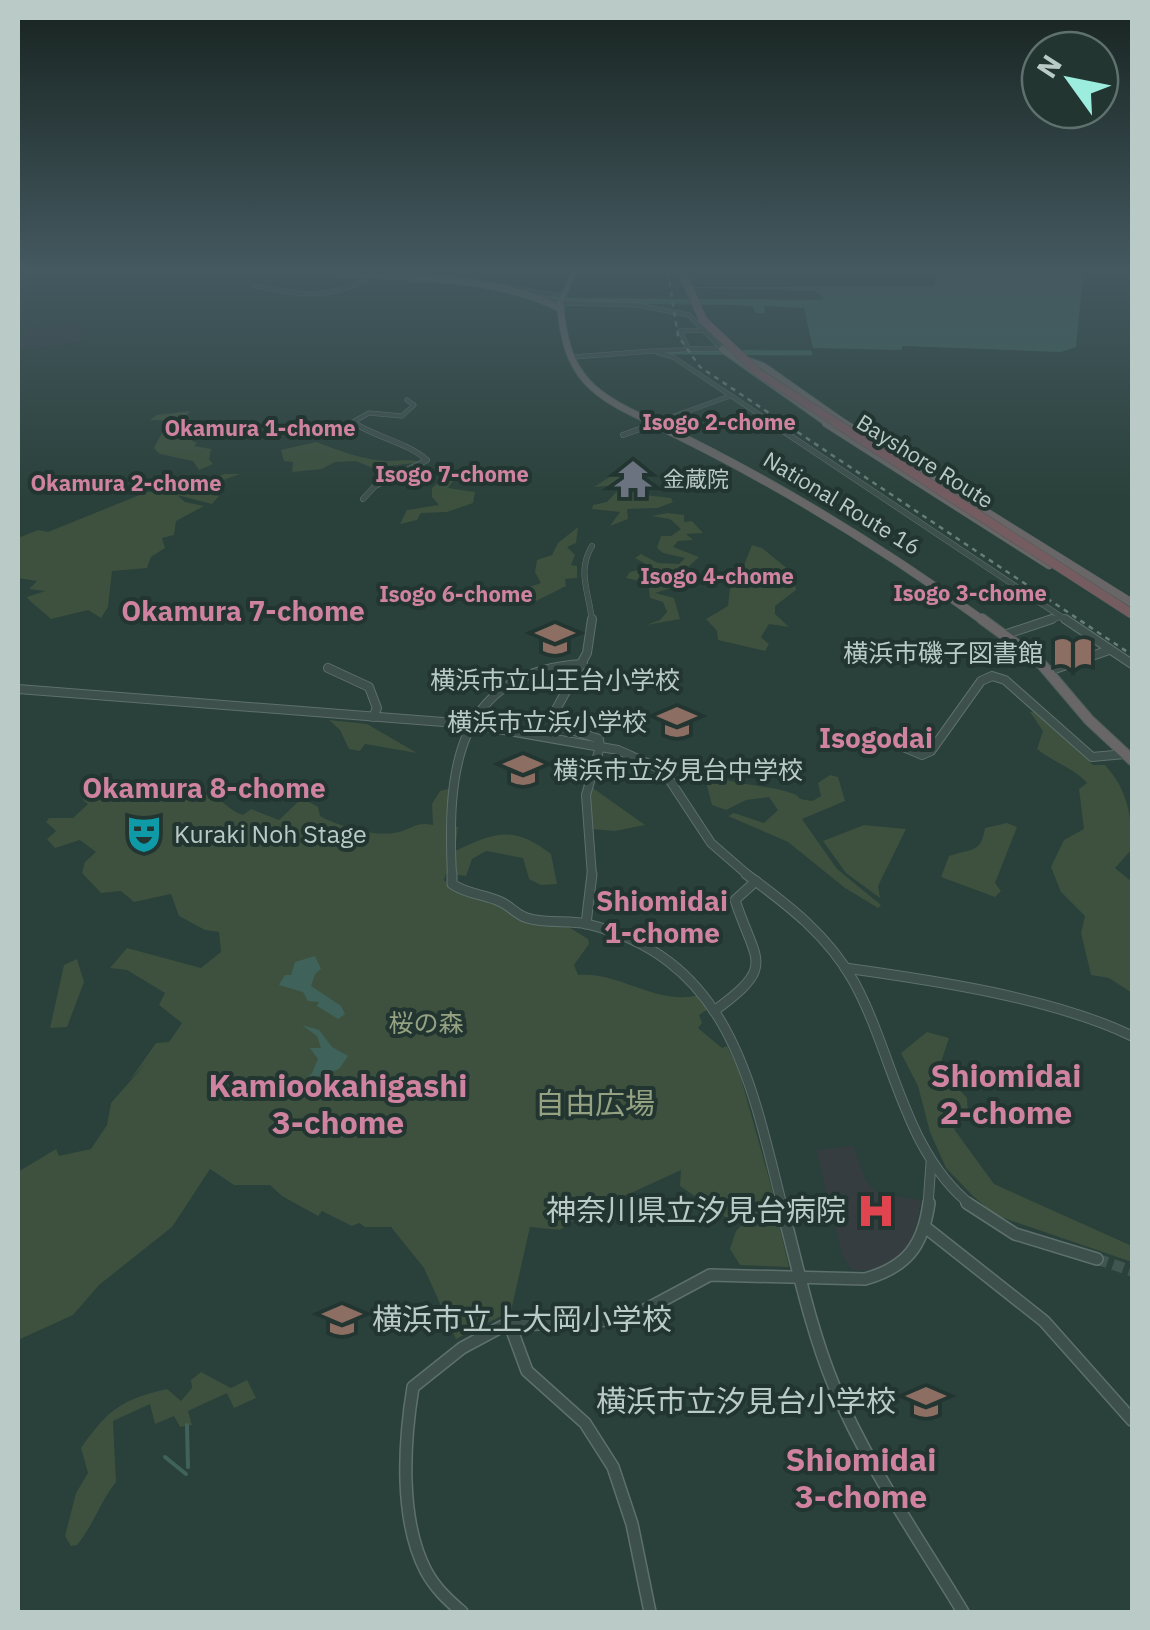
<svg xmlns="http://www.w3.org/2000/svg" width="1150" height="1630" font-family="'IBM Plex Sans','Noto Sans JP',sans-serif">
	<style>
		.medical { fill: #353d41 }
		.green { fill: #3d513e }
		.water { fill: #3f635b }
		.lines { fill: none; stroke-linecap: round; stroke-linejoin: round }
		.stream { stroke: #3f635b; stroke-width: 4 }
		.river { stroke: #3f635b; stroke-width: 5 }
		.tertiary-tunnel { stroke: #40554f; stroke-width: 11; stroke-dasharray: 11 6; stroke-linecap: butt }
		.tertiary-far4-casing { stroke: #5e706c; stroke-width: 5 }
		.tertiary-far3-casing { stroke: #5e706c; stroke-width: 6 }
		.tertiary-far2-casing { stroke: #5e706c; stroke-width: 10 }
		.tertiary-far1-casing { stroke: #5e706c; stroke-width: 11 }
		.tertiary-casing { stroke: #5e706c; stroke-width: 14 }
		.primary-casing { stroke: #4a5c58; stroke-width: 6 }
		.trunk-far2-casing { stroke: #4b5d59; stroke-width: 8 }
		.trunk-far1-casing { stroke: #4b5d59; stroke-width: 9 }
		.trunk-casing { stroke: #4b5d59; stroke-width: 12 }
		.tertiary-far4 { stroke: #3e504c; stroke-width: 4 }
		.tertiary-far3 { stroke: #3e504c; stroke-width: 5 }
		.tertiary-far2 { stroke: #3e504c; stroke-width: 8 }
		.tertiary-far1 { stroke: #3e504c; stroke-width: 9 }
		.tertiary { stroke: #3e504c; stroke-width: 11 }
		.primary { stroke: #5c6f6b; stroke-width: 5 }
		.trunk-far2 { stroke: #686666; stroke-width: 6 }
		.trunk-far1 { stroke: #686666; stroke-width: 8 }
		.trunk { stroke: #686666; stroke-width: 10 }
		.rail { stroke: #677d78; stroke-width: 2.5; stroke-dasharray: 5 5; stroke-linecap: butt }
		.motorway-bridge-far1-casing { stroke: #4b5d59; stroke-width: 9; stroke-linecap: butt }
		.motorway-bridge-casing { stroke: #4b5d59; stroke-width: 10; stroke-linecap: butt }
		.motorway-bridge-far1 { stroke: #755c61; stroke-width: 8 }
		.motorway-bridge { stroke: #755c61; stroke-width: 9 }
		.labels { text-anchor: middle; stroke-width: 8; stroke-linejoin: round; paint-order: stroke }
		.far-neighbourhood-label { font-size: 22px; font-weight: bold; fill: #d083a0; stroke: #223531 }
		.far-street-label { font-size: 22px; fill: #bacac7; stroke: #223531 }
		.far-poi-label { font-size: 22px; fill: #bacac7; stroke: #223531; text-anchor: start }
		.poi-label { font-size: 25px; fill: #bacac7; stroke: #223531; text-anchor: end }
		.park-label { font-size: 25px; fill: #95a282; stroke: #223531 }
		.neighbourhood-label { font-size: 28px; font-weight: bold; fill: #d083a0; stroke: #223531 }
		.near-park-label { font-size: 30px; fill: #95a282; stroke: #223531 }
		.near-poi-label { font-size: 30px; fill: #bacac7; stroke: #223531; text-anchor: end }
		.near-neighbourhood-label { font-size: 32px; font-weight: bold; fill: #d083a0; stroke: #223531 }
	</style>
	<rect width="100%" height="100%" fill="#2a403a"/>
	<g class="medical">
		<path d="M82,322L81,342L18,350L19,339L27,329Z"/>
		<path d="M853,1146L866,1181L878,1194L921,1200L913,1239L901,1256L877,1270H852L843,1257L816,1150Z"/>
	</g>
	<g class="green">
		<path d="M190,411L184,419L193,431L189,439L197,443L194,446L211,449L209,459L213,464L199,470L193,461L160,454L154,448L163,431L171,428L168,420H150L157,415Z"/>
		<path d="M316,442C338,450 363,460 387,461C400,461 408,459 421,462L373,468L356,461L335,462L322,469L292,472L293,462L284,461L281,450Z"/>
		<path d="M616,473L629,485L640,486L645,495L671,498L673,502L658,508L627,509L628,519L610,526L620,512L592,509L593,505L607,502L618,490L606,486L594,487Z"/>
		<path d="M225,474H240L204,487L211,495L219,496L212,504L177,495L185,502L204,506L176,521L174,535L162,538L165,548L151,557L147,568L112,571L108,607L101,618L88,610L51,619L30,601L27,597L45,591L29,589L37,581L18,578V538L38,530L48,532L147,492L176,491Z"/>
		<path d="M489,474L514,485C496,489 474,478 453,481L448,488L475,492L473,503L447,512L421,513L417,520L400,524L407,510L439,505L432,497V488L444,478Z"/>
		<path d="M668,513L684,515V522L692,521L703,533L686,534L693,540L678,541L673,547L699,557L686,569L658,571L635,558L641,554L658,563L679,564L685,558L663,553L657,548L661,536H671L681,529L670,519L651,516Z"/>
		<path d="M578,527L576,543L567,547L575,555L571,565L577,566V578L565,579L566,586L530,604L523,589L541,583L535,572L537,560L552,555L558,543Z"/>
		<path d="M752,545L762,548L794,574L796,590L775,606V614L789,627L769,624L761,637L769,644L765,651L718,640L717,631L706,619L728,606L731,579L737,567L744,565Z"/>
		<path d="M638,570L651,576L663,572L670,574L669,580L687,583L655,593L674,598L680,619L646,625L660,620L667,612L663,602L650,598L648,583L626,578L630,572Z"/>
		<path d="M1030,712H1037L1093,765H1105C1128,790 1132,817 1132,849L1115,868L1132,882V993L1109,978L1091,975L1081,933L1085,916L1061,892L1051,867L1064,840L1084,829L1079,789L1087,783C1073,767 1054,763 1037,749L1043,731Z"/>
		<path d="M329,720L367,724L417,753L365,744L360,751L349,749L340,730Z"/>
		<path d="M713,774C736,787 767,784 791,793C803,797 794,798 806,800C814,802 814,800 821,796L818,783L830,775L838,777L845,801L802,819L837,869L881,905L878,908L845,888L788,842L728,816L734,813L764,823L778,810L769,797L746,800L726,810L712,805L705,778Z"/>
		<path d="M90,782L108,786V792L114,794C147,791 177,786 210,795C223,799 229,811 243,815L251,809L279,820L302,798L318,807L320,816C340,827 379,839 402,831C416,826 418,822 433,825L432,804L440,791L452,788L446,823L458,827L455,851C495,832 514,825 551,854L557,884L541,885L529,879L523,858L486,851L472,859L466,876L446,873L444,880L453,890L497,904L519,919L567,926L588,939L589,944L574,965L578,975C620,971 656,1006 699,995L707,1010L699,1015L702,1023L698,1028L722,1048L727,1046L739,1071L775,1200L755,1203L734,1223L680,1186L681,1170L581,1216L560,1230L530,1227L511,1311L456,1339L424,1268L391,1227H365L359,1223L352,1226L322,1211L318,1216L282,1196L270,1185H234L210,1169L172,1227L99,1285L73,1315L18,1340V1172L56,1149L59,1156L91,1149L107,1125L111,1103L148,1061L130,1080L156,1043L169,1042L182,1023L159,1005L165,993L127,970L110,968L127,948L201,968L221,952L219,932L205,930L179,916L171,894L134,902L121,891L101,893L82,873L85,862L96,852L80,840L55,848L47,839L56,831L46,822L49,818H73L88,804L83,800Z"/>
		<path d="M593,788L645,825L615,831L592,829L588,801Z"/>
		<path d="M1007,823L1017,827L995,883L1001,891L995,897L941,877L949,856C971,848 981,854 985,828Z"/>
		<path d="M864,825L906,829L878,886L880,898L846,873L823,841Z"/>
		<path d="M77,959L84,982L67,1027L50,1028L64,965Z"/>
		<path d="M927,1032L949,1038L939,1068L967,1098L968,1117L954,1129L994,1184L1132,1246V1262L995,1215L972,1195L946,1168L930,1132L918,1086L901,1053Z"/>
		<path d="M776,1211L789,1267L740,1265L730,1249L736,1231L754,1212Z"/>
		<path d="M201,1372L231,1388L247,1380L256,1398L234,1408L227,1393L188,1411L192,1425L180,1427L174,1416L155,1424L150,1404L113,1421L116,1482C100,1502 93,1526 77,1545L71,1546L65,1536L76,1493L88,1473L81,1448C107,1411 121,1399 167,1389L181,1401L192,1388L191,1380Z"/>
	</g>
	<g class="water">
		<path d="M344,272L487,281L569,298L820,300L825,298L814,291L667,287L935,286V272L1083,275L1076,347L1061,352L903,346L901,350L813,348L804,308L764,306L765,313H756L752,306L732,305L571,303L476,285L416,283Z"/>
		<path d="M315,956L321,969L315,974L311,986L341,1006L345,1014L338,1019L317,1006L319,1002L308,1001L303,992L279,985L285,975H291L295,962Z"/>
		<path d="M302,1025L319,1030L332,1047L348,1056L339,1069C317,1077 305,1078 298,1100L294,1091L312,1073L318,1059L310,1048H321L317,1036Z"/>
	</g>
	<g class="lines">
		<g class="stream">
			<path d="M187,1425L188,1467"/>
			<path d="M165,1457L186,1474"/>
		</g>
		<path class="river" d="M671,352L810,353"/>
		<path class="tertiary-tunnel" d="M1097,1259L1132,1271"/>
		<g class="tertiary-far4-casing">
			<g id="tertiary-far4">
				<path d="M448,277L566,297"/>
				<path d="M255,286C307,296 331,301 379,272"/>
				<path d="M560,303L637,305L689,315L722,349"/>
				<path d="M688,348L680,331L705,330"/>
				<path d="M692,349H722"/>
				<path d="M657,351L697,349"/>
				<path d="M572,357L653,351L673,357L775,425"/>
				<path d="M358,425L353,422L369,413L402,416L414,405L407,400"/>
				<path d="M649,425L730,396"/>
			</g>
		</g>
		<g class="tertiary-far3-casing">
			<g id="tertiary-far3">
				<path d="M354,423C378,438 406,442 427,460L375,486L363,499"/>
				<path d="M771,423L1069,622"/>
				<path d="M623,435L656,423"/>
				<path d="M592,622C590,594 576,572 592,546"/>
				<path d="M1045,622L1060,617"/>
			</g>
		</g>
		<g class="tertiary-far2-casing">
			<g id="tertiary-far2">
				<path d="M592,619L587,653L553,715L562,727L599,739L600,747"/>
				<path d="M1065,619L1132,664"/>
				<path d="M1004,635L1052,619"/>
				<path d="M328,668L369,687L377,708L373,717"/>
				<path d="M1052,670L1109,650"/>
				<path d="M18,689L469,724L618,750L663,770L711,843L749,876"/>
				<path d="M901,746L922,755L931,751L981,681L992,676L1005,680L1092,757L1125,754"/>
				<path d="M452,876C447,773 454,671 583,664"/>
				<path d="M592,876L586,795L600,747"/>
			</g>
		</g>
		<g class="tertiary-far1-casing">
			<g id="tertiary-far1">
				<path d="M452,874V884C468,895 485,894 501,902C510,906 517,915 527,918C546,924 568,920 587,924C730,959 751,1082 782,1205"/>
				<path d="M746,874C788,905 828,935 854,982C893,1053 904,1152 971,1205"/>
				<path d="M586,924L592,874"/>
				<path d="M845,968C932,980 1054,998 1132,1036"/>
				<path d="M714,1011C777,965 756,964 735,900L756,881"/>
				<path d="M928,1205L931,1163"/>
			</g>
		</g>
		<g class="tertiary-casing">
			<g id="tertiary">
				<path d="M781,1203C797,1264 810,1328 834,1386C867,1465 919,1539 963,1612"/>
				<path d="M967,1203L1015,1234L1097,1259"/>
				<path d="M925,1227L1044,1321L1132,1420"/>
				<path d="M510,1325L527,1371L585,1423L613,1467L632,1524L650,1612"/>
				<path d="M462,1612C448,1600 435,1588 426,1571C399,1520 404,1442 413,1387L462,1348L503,1326L628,1319L710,1275L865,1279C907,1267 923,1246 929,1203"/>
			</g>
		</g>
		<g class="primary-casing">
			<path id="primary" d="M560,303L574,272"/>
		</g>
		<g class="trunk-far2-casing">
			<g id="trunk-far2">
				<path d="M332,272C406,279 494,274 561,309"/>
				<path d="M560,303C566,380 593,395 658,425"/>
				<path d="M722,349L830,425"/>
				<path d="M743,359L763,366L847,425"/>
			</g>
		</g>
		<g class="trunk-far1-casing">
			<g id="trunk-far1">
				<path d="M653,423C771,479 880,546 985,622"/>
				<path d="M826,423L1049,565"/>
				<path d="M843,423L1132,603"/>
			</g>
		</g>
		<g class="trunk-casing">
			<path id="trunk" d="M982,619L1038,660L1089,720L1132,760"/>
		</g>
		<use href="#tertiary-far4" class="tertiary-far4"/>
		<use href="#tertiary-far3" class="tertiary-far3"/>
		<use href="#tertiary-far2" class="tertiary-far2"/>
		<use href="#tertiary-far1" class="tertiary-far1"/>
		<use href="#tertiary" class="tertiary"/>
		<use href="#primary" class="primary"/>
		<use href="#trunk-far2" class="trunk-far2"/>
		<use href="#trunk-far1" class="trunk-far1"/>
		<use href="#trunk" class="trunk"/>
		<path class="rail" d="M668,272L678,336L700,367L1132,655"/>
		<g class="motorway-bridge-far1-casing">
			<path id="motorway-bridge-far1" d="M682,272L703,320L759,373L840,425"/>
		</g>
		<g class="motorway-bridge-casing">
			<path id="motorway-bridge" d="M836,423L1132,614"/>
		</g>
		<use href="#motorway-bridge-far1" class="motorway-bridge-far1"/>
		<use href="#motorway-bridge" class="motorway-bridge"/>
	</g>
	<linearGradient id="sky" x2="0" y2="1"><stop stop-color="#172320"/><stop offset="0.54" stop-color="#445960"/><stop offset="1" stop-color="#445960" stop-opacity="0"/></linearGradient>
	<rect width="1150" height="500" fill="url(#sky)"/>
	<defs>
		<g id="temple-bare" transform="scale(3)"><path d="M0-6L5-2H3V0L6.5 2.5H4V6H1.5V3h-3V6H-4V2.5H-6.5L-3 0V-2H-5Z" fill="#6b7280" stroke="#223531" stroke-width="2.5" paint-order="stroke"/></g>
		<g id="school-bare" transform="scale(3)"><path d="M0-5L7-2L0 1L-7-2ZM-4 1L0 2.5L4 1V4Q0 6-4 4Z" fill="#8d6e63" stroke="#223531" stroke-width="2.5" paint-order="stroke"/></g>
		<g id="library-bare" transform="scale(3)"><path d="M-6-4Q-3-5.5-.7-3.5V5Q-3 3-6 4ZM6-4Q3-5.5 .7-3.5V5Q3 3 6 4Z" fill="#8d6e63" stroke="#223531" stroke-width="2.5" paint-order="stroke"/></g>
		<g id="theatre-bare" transform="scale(3)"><path d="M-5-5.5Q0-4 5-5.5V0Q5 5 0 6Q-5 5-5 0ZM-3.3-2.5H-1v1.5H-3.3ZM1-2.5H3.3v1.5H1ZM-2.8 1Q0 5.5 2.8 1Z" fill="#0f9aa8" stroke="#223531" stroke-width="2.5" paint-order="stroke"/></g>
		<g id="hospital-bare" transform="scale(3)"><path d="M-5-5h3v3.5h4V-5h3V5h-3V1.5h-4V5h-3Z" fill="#e0444e" stroke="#223531" stroke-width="2.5" paint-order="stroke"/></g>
	</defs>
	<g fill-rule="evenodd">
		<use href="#temple-bare" x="633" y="479"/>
		<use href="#school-bare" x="555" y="639"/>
		<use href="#library-bare" x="1073" y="653"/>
		<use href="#school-bare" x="677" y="722"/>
		<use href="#school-bare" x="523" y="770"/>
		<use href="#theatre-bare" x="144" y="834"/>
		<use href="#hospital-bare" x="876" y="1211"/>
		<use href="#school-bare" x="342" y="1320"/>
		<use href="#school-bare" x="926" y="1402"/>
	</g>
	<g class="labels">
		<g class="far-neighbourhood-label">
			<text x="719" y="430">Isogo 2-chome</text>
			<text x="260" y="436">Okamura 1-chome</text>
			<text x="452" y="482">Isogo 7-chome</text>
			<text x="126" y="491">Okamura 2-chome</text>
			<text x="717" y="584">Isogo 4-chome</text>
			<text x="970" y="601">Isogo 3-chome</text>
			<text x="456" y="602">Isogo 6-chome</text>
		</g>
		<g class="far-street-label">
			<text transform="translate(925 461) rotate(32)" y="8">Bayshore Route</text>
			<text transform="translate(842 503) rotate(31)" y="8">National Route 16</text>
		</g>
		<g class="far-poi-label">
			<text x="663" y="487">金蔵院</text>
		</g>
		<g class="poi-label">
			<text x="1043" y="662">横浜市磯子図書館</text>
			<text x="555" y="689" text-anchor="middle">横浜市立山王台小学校</text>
			<text x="647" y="731">横浜市立浜小学校</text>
			<text x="553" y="779" text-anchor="start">横浜市立汐見台中学校</text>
			<text x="174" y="843" text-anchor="start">Kuraki Noh Stage</text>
		</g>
		<g class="park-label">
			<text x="426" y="1032">桜の森</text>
		</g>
		<g class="neighbourhood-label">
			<text x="243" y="621">Okamura 7-chome</text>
			<text x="876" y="748">Isogodai</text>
			<text x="204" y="798">Okamura 8-chome</text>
			<text x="662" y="911">Shiomidai<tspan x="662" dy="32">1-chome</tspan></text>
		</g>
		<g class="near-park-label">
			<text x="595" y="1114">自由広場</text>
		</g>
		<g class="near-poi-label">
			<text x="846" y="1221">神奈川県立汐見台病院</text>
			<text x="372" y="1330" text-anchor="start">横浜市立上大岡小学校</text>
			<text x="896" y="1412">横浜市立汐見台小学校</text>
		</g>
		<g class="near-neighbourhood-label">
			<text x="1006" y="1087">Shiomidai<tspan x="1006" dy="37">2-chome</tspan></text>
			<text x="338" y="1097">Kamiookahigashi<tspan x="338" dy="37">3-chome</tspan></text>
			<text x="861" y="1471">Shiomidai<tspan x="861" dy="37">3-chome</tspan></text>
		</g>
	</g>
	<rect width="1150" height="1630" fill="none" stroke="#bacac7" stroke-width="40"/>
	<g transform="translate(1070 80) rotate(303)"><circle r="48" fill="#223531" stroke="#5f716d" stroke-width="2.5"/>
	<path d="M0-8L18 38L0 25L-18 38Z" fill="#9ceddd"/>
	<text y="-15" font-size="28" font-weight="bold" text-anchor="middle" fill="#bacac7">N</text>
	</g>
</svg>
